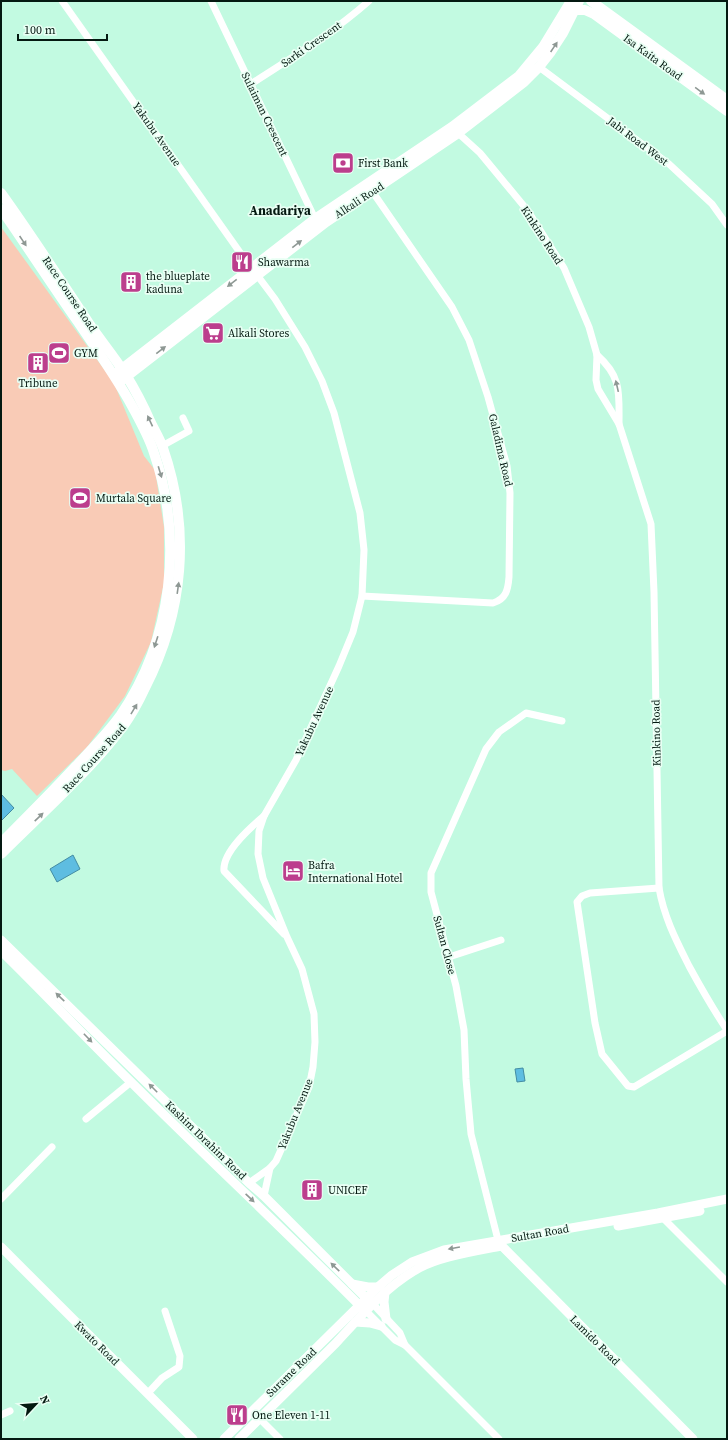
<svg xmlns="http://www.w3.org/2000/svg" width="728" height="1440" font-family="'Source Serif 4',serif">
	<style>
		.green { fill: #f9cbb6 }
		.water { fill: #5ebde1; stroke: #438ca3 }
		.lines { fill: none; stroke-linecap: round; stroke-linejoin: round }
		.minor { stroke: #fff; stroke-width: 7 }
		.tertiary { stroke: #fff; stroke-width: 9 }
		.secondary { stroke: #fff; stroke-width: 10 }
		.oneway { fill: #8e9894 }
		.labels { text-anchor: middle; stroke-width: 3.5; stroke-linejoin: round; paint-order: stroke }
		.street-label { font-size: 11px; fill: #041911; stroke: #e9fff4 }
		.poi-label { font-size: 11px; fill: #041911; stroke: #e9fff4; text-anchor: start }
		.quarter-label { font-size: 13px; font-weight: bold; fill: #041911; stroke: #e9fff4 }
	</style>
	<rect width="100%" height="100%" fill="#c2fae1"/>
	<path class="green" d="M1,227L114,383L144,456L155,470L164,527V583L151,642L125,696L87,747L37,796L12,769L5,771L1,770Z"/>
	<g class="water">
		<path d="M1,794L14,808L1,821Z"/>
		<path d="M73,855L80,869L57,882L50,869Z"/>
		<path d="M523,1068L525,1081L517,1082L515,1069Z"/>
	</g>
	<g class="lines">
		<g class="minor">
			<path d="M62,1L251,268"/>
			<path d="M211,1L317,223"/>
			<path d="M539,67L669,164L712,204L727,225"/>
			<path d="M251,84C291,58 333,33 369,1"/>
			<path d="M458,133L480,153L528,211L564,268L589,327L597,355L596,380L598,389L619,424L651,524L654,592L659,888C664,917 676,940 689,966C701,988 713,1009 727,1030"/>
			<path d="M597,355C622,377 619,393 619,424"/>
			<path d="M162,446L189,431L183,418"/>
			<path d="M362,596L493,603C506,599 508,590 509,577L510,493L507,466L488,397L469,340L452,307L372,191"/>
			<path d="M264,816C251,827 222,852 224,871L284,934"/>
			<path d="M659,888L590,893L582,896L577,902L595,1023L602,1054L628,1086L634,1087L727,1031"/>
			<path d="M449,957L501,940"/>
			<path d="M86,1119L131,1082"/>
			<path d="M249,1183L270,1168L276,1161L309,1087L313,1067L315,1042L314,1014L302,969L287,937L263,878L258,854L259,831L264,816L296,760L339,666L353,632L362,596L364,550L360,513L334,413L322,381L305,347L275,299L257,275"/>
			<path d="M264,1196L270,1168"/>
			<path d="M1,1199L52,1147"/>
			<path d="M663,1218L727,1282"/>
			<path d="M498,1240L471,1134L466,1079L464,1030L456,986L431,892V873L486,749L499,732L526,713L562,721"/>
			<path d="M373,1304L400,1333L405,1345"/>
			<path d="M366,1311L395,1340L405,1345L499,1439"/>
			<path d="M148,1393L162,1378L179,1367L180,1356L165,1311"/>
			<path d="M1,1415L10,1411"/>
			<path d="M260,1419L280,1439"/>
		</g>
		<g class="tertiary">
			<path d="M1,940L249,1183L264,1196L370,1302"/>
			<path d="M1,951C45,994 87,1039 131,1082C208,1159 287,1232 363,1309"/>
			<path d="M618,1226L700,1211"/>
			<path d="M499,1242L502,1246L693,1439"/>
			<path d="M1,1247L193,1439"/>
			<path d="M352,1284L368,1287H378"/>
			<path d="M385,1292L384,1302L386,1319"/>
			<path d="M355,1322L370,1323L381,1326"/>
			<path d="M224,1439L378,1287L392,1275L412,1262L444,1250L658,1213L727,1199"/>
			<path d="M239,1439C271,1407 304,1375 336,1343C360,1317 384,1289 414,1271C435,1257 476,1251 501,1246"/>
		</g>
		<g class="secondary">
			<path d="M591,1L727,100"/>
			<path d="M575,10H585L594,14L727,111"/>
			<path d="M1,193C32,236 61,281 90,325C102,342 115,358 126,375C136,391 144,407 151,423C155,431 160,439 163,448C191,529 184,612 145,688C139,701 132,714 124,725C90,771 42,813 1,854"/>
			<path d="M1,209C27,246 52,285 78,322C97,350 116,377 132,406C140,421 148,435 153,450C184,538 173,639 120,716C107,734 91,750 76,766C52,792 26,818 1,843"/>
			<path d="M118,372L315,219L452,127L519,76L543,47L571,1"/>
			<path d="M122,380L326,222L458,133L524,82L539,67L550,53L563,33L579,1"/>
		</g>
	</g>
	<defs><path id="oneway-solid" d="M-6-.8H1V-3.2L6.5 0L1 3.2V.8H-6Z"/></defs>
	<g class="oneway">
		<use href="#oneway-solid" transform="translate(554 47) rotate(-56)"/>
		<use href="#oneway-solid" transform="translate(700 91) rotate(36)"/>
		<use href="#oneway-solid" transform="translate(23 241) rotate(56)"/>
		<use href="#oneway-solid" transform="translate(297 244) rotate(-38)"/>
		<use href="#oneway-solid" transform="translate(232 283) rotate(142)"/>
		<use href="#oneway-solid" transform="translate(161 350) rotate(-38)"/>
		<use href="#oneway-solid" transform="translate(617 386) rotate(-103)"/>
		<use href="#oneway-solid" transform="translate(150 421) rotate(-115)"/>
		<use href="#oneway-solid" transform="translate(160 472) rotate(73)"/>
		<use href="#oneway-solid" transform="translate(178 588) rotate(-82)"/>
		<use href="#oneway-solid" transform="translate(156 642) rotate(108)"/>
		<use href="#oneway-solid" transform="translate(134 709) rotate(-59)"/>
		<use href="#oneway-solid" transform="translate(39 817) rotate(-44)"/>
		<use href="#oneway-solid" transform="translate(60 997) rotate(-136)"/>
		<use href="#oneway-solid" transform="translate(88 1038) rotate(46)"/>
		<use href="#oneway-solid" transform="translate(153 1088) rotate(-135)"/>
		<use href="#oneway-solid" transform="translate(250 1198) rotate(43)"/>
		<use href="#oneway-solid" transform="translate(454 1248) rotate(170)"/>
		<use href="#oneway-solid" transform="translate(335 1267) rotate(-136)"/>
	</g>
	<defs>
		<g id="bank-square" transform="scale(1.15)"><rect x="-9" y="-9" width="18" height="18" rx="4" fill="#bc3e8d" stroke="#e9fff4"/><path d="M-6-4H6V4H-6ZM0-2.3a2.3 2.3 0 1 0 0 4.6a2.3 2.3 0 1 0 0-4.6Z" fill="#fff"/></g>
		<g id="restaurant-square" transform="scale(1.15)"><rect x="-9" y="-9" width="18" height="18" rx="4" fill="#bc3e8d" stroke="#e9fff4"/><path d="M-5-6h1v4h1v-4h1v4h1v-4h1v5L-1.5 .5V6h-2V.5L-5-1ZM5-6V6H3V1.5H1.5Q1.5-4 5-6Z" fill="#fff"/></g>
		<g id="building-square" transform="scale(1.15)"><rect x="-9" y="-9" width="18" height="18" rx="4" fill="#bc3e8d" stroke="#e9fff4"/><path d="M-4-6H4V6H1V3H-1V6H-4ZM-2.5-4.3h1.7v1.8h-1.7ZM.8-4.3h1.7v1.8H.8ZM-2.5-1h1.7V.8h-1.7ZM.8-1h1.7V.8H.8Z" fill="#fff"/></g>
		<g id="supermarket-square" transform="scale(1.15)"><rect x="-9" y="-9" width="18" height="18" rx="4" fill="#bc3e8d" stroke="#e9fff4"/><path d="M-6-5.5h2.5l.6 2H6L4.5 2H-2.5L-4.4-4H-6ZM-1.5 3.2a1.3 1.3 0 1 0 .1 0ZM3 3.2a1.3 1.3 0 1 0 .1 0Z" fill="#fff"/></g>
		<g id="stadium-square" transform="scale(1.15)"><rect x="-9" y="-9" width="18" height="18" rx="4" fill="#bc3e8d" stroke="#e9fff4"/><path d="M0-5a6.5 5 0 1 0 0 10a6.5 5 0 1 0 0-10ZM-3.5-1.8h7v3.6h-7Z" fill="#fff"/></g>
		<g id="hotel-square" transform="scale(1.15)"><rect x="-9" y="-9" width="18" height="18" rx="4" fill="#bc3e8d" stroke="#e9fff4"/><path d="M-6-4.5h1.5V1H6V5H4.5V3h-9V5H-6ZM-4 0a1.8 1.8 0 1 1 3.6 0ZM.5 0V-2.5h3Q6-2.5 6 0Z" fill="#fff"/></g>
	</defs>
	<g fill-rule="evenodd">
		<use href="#bank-square" x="343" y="163"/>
		<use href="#restaurant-square" x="242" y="262"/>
		<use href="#building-square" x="131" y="282"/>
		<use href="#supermarket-square" x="213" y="333"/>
		<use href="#stadium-square" x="59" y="353"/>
		<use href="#building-square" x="38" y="363"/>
		<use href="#stadium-square" x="80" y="498"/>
		<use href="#hotel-square" x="293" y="871"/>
		<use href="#building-square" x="312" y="1190"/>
		<use href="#restaurant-square" x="237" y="1415"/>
	</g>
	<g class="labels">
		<g class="street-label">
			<text transform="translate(311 44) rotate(-35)" y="4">Sarki Crescent</text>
			<text transform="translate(653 57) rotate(36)" y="4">Isa Kaita Road</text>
			<text transform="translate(265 114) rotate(64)" y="4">Sulaiman Crescent</text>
			<text transform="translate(157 134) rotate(55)" y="4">Yakubu Avenue</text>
			<text transform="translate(638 141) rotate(37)" y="4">Jabi Road West</text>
			<text transform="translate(359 200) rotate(-33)" y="4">Alkali Road</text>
			<text transform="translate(542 235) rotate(57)" y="4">Kinkino Road</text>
			<text transform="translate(70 294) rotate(56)" y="4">Race Course Road</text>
			<text transform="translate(501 450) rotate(77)" y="4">Galadima Road</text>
			<text transform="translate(314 721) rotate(-65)" y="4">Yakubu Avenue</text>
			<text transform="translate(656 733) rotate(-91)" y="4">Kinkino Road</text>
			<text transform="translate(94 758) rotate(-48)" y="4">Race Course Road</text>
			<text transform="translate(445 945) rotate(75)" y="4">Sultan Close</text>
			<text transform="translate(295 1114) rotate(-68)" y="4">Yakubu Avenue</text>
			<text transform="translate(206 1140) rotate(44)" y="4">Kashim Ibrahim Road</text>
			<text transform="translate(540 1233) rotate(-10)" y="4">Sultan Road</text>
			<text transform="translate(595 1340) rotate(45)" y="4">Lamido Road</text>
			<text transform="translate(97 1343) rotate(45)" y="4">Kwato Road</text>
			<text transform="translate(291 1372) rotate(-44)" y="4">Surame Road</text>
		</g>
		<g class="poi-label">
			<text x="358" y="167">First Bank</text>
			<text x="258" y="266">Shawarma</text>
			<text x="146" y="280">the blueplate<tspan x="146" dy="13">kaduna</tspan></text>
			<text x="228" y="337">Alkali Stores</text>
			<text x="74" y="357">GYM</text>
			<text x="38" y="387" text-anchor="middle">Tribune</text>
			<text x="96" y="502">Murtala Square</text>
			<text x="308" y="869">Bafra<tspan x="308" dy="13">International Hotel</tspan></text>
			<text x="328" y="1194">UNICEF</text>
			<text x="252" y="1419">One Eleven 1-11</text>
		</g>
		<g class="quarter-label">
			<text x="280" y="215">Anadariya</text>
		</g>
	</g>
	<rect width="728" height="1440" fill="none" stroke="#041911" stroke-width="4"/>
	<g transform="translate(36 1404) rotate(64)" stroke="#e9fff4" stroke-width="3" paint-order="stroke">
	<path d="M0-3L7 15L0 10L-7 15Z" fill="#041911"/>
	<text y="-6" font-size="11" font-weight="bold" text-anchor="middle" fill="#041911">N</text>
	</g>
	<path d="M18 34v6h89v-6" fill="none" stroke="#041911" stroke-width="2"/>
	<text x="24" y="34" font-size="12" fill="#041911" stroke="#e9fff4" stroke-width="3" paint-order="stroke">100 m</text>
</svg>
